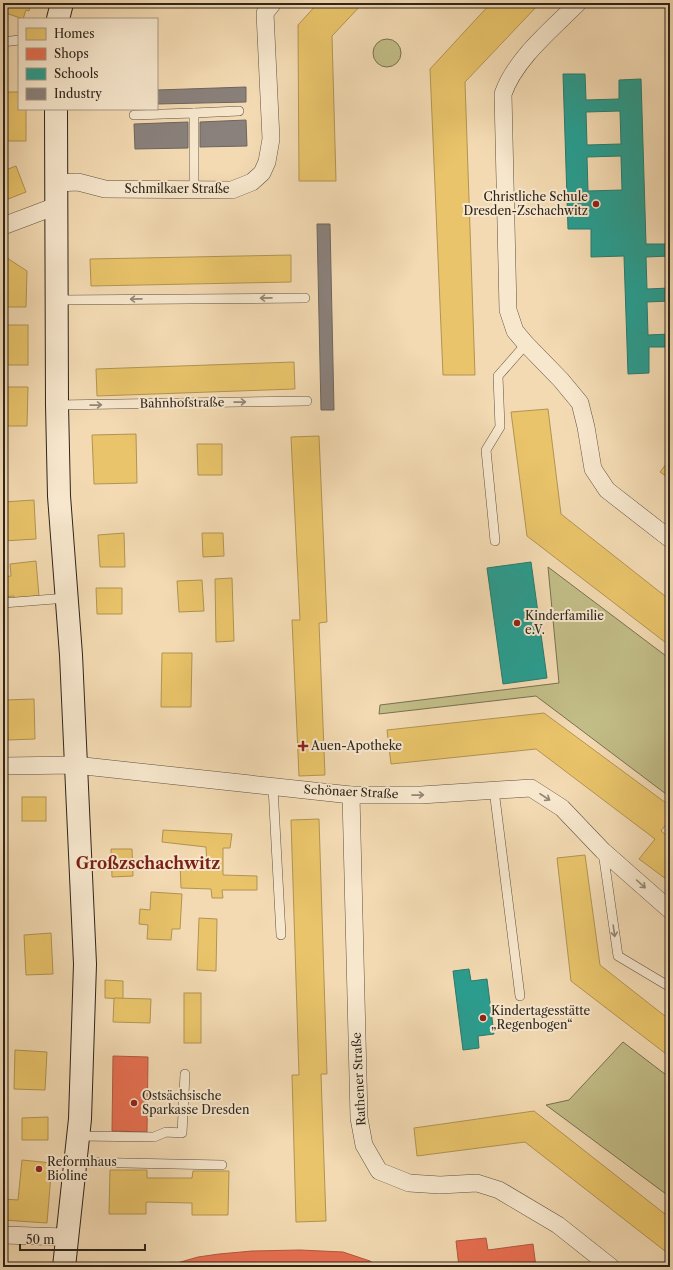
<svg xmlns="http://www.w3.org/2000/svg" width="673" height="1270" font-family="'Libre Caslon Text',serif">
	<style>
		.green { fill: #c2bd87; stroke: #787152 }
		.homes { fill: #e9c46a; stroke: #b19453 }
		.shops { fill: #e76f51; stroke: #b05941 }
		.schools { fill: #2a9d8f; stroke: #2b796c; fill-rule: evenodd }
		.industry { fill: #8a817c; stroke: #6e655f }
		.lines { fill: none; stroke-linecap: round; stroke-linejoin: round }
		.lane-casing { stroke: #5f5242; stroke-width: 10 }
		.street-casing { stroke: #5f5242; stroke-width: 18 }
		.secondary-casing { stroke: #2e251c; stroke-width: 24 }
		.lane { stroke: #f7e7cd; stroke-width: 9 }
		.street { stroke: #f7e7cd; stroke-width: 17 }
		.secondary { stroke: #f7e7cd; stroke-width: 22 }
		.oneway { stroke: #928674 }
		.poi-dot { fill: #8f2418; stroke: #f7e7cd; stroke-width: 1.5 }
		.labels { text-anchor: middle; stroke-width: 4; stroke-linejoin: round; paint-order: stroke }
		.street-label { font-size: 12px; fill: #2e251c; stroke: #f7e7cd }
		.poi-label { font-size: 12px; fill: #2e251c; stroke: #f7e7cd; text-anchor: start }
		.district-label { font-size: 16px; font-weight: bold; fill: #7a1f14; stroke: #f7e7cd }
	</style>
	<rect width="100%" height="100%" fill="#f3dab2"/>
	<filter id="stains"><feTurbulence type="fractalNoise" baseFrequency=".005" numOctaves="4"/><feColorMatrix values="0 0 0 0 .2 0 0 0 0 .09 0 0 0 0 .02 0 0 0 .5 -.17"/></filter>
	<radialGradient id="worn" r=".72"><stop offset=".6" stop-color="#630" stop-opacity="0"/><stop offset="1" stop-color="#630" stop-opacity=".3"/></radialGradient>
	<g class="green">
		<circle cx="387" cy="53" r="14"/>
		<path d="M548,567L670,659V797L536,696L379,714L380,705L559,683Z"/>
		<path d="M623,1042L670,1078V1197L546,1105L569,1100Z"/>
	</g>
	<g class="homes">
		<path d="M3,3H31L29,11L26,10L23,19L3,12Z"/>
		<path d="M318,3H363L332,36L336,181H299L298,25Z"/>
		<path d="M491,3H540L465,82L475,375H443L430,69Z"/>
		<path d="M663,3H670V21Z"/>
		<path d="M3,92H19V109H26V141H3Z"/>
		<path d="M16,166L26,192L3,201V171Z"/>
		<path d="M291,255V282L91,286L90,259Z"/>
		<path d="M7,258L27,271L26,307H3V259Z"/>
		<rect x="3" y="325" width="25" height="40"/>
		<path d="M294,362L295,389L97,396L96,369Z"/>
		<path d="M3,387H28L27,426H3Z"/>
		<path d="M548,409L561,514L670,600V646L527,536L511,412Z"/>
		<path d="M136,434L137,483L94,484L92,435Z"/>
		<path d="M319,436L327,622L319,623L325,775L299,776L292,620H300L291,437Z"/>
		<path d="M197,444H222V475H198Z"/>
		<path d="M670,459V479L660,472Z"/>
		<path d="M34,500L36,539L3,541V502Z"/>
		<path d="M124,533L125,567H100L98,535Z"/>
		<path d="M202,533H223L224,556L203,557Z"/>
		<path d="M36,561L39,596L14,598V596L3,597V577L11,576L10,564Z"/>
		<path d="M232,578L234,641L216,642L215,579Z"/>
		<path d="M202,580L204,611L179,612L177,581Z"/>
		<path d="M96,588H122V614H97Z"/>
		<path d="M162,653H192L191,707H161Z"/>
		<path d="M34,699L35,739L8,740L6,700Z"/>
		<path d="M544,713L670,806V819L661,831L670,838V882L639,859L655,839L536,749L391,764L387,730Z"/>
		<rect x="22" y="797" width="24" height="24"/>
		<path d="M319,819L327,1074H321L326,1221L296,1222L292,1075H299L291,820Z"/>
		<path d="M163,830L232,834L230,848H223V875L257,876V890H222L223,898H212L211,889L181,888L180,864H207L206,847L162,842Z"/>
		<path d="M111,849H132L133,876L112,877Z"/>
		<path d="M585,855L600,965L670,1020V1057L571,981L557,858Z"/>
		<path d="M151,892L182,894L180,929H172L171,940L147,939L148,925L139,924L140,909L150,910Z"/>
		<path d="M199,918L217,919L216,971L197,970Z"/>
		<path d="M51,933L53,974L26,975L24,935Z"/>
		<path d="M105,980L123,981V999L105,998Z"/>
		<rect x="184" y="993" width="17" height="50"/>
		<path d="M114,998L151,999L150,1023L113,1022Z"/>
		<path d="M15,1050L47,1052L45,1090L14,1089Z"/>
		<path d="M534,1111L670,1218V1255L525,1142L417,1156L414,1128Z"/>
		<path d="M48,1117V1140H22V1118Z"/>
		<path d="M3,1144H7L6,1164H3Z"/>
		<path d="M22,1160L52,1163L47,1223L3,1220V1199L18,1200Z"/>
		<path d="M110,1170H147V1178H192L193,1171H229L228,1215H192V1203L146,1202V1214H109Z"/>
	</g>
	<g class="shops">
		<path d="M113,1056L148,1057L147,1132L112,1131Z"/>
		<path d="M486,1238L488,1250L533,1244L536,1267H459L456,1241Z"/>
		<path d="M300,1250L343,1252L370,1261L378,1267H163L198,1257L219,1254L252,1251Z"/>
	</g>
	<g class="schools">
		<path d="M563,74H585L586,100L619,99V80L641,79L646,244H670V256L646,257L647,289L670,288V301L647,302L648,335L670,334V347H649V373L628,374L624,256L591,257V229H568ZM620,111L621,144L587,145L586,112ZM621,156L622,190L588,191L587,157Z"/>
		<path d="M531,562L547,678L503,684L487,568Z"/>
		<path d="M469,969L471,981L487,979L494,1034L478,1036L479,1048L463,1050L453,971Z"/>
	</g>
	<g class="industry">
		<path d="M246,87V102L157,104V90Z"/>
		<path d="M246,120L247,146L200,147V122Z"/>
		<path d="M188,122V148L135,149L134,124Z"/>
		<path d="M317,224H330L334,410H321Z"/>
	</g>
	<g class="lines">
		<g class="lane-casing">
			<g id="lane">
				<path d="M3,42L19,40"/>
				<path d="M194,113L239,111"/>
				<path d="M134,115L194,113V189"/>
				<path d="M57,300L305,298"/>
				<path d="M57,405L307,401"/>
				<path d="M495,541L486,450L500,427L498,376L526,344"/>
				<path d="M3,603L67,598"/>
				<path d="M273,787L281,935"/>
				<path d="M494,790L520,996"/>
				<path d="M603,852L618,956L670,987"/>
				<path d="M79,1136L154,1137L166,1132L182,1133L185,1074"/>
				<path d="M76,1162L222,1165"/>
			</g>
		</g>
		<g class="street-casing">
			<g id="street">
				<path d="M578,3C552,29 515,59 503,94L508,310L515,331L526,344L561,380L580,403L586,427L593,469L607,490L670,539"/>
				<path d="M56,183L78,182L105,189L232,190L252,182L262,173L267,162L271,139L265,13L273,3"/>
				<path d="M3,226L56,206"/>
				<path d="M3,766L75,765L351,795H421L531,788L562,808L603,851L670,910"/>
				<path d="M351,795L359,1118L364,1145L379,1171L409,1183L440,1185L477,1183L499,1190L558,1225L611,1267"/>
				<path d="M3,1235L66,1237"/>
			</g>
		</g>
		<g class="secondary-casing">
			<g id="secondary">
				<path d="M58,19L62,3"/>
				<path d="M56,109L57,405L59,496L71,655L85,964L80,1119L64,1267"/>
			</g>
		</g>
		<use href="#lane" class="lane"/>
		<use href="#street" class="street"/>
		<use href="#secondary" class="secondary"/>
	</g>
	<defs><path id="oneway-shaft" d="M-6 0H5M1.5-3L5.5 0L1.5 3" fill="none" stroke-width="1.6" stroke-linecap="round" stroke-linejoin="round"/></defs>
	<g class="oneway">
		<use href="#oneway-shaft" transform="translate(266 298) rotate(179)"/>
		<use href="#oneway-shaft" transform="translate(136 299) rotate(179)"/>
		<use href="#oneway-shaft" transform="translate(240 402) rotate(-1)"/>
		<use href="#oneway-shaft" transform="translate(96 405) rotate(-1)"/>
		<use href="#oneway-shaft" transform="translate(418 795) rotate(-1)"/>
		<use href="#oneway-shaft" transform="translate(545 797) rotate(33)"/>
		<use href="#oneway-shaft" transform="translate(641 884) rotate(42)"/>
		<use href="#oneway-shaft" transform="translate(614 931) rotate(82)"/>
	</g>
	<g class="poi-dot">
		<circle cx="596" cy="204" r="4"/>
		<circle cx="517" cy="623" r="4"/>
		<path d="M301 740h4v4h4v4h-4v4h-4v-4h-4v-4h4z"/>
		<circle cx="483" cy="1018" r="4"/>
		<circle cx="134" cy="1103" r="4"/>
		<circle cx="39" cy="1169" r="4"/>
	</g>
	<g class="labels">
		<g class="street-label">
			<text x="177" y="193">Schmilkaer Straße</text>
			<text transform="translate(182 403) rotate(-1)" y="4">Bahnhofstraße</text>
			<text transform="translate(351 792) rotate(3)" y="4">Schönaer Straße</text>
			<text transform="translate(359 1079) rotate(-93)" y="4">Rathener Straße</text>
		</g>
		<g class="poi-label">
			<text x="588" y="201" text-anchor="end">Christliche Schule<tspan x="588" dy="14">Dresden-Zschachwitz</tspan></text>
			<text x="525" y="620">Kinderfamilie<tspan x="525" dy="14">e.V.</tspan></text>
			<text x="311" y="750">Auen-Apotheke</text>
			<text x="491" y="1015">Kindertagesstätte<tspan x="491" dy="14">„Regenbogen“</tspan></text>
			<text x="142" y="1100">Ostsächsische<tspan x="142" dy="14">Sparkasse Dresden</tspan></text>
			<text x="47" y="1166">Reformhaus<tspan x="47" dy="14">Bioline</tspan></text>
		</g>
		<g class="district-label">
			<text x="148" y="869">Großzschachwitz</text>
		</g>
	</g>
	<rect width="673" height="1270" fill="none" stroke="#f3dab2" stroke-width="16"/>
	<rect x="4" y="4" width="665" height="1262" fill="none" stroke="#2e251c" stroke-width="2"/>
	<rect x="8" y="8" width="657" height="1254" fill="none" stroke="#2e251c"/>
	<rect x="18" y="18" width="140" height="92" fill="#f7e7cd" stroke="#a79986"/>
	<rect x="26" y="28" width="20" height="12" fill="#e9c46a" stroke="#a79986"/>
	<text x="54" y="38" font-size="12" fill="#2e251c">Homes</text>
	<rect x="26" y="48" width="20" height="12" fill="#e76f51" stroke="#a79986"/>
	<text x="54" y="58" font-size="12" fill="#2e251c">Shops</text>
	<rect x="26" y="68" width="20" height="12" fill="#2a9d8f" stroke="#a79986"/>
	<text x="54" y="78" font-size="12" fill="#2e251c">Schools</text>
	<rect x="26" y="88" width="20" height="12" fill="#8a817c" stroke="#a79986"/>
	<text x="54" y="98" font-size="12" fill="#2e251c">Industry</text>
	<path d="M20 1244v6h125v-6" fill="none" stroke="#2e251c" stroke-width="2"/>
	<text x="26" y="1244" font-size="12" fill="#2e251c" stroke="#f7e7cd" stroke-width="3" paint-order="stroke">50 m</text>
	<rect width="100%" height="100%" filter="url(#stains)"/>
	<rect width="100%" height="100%" fill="url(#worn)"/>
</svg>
